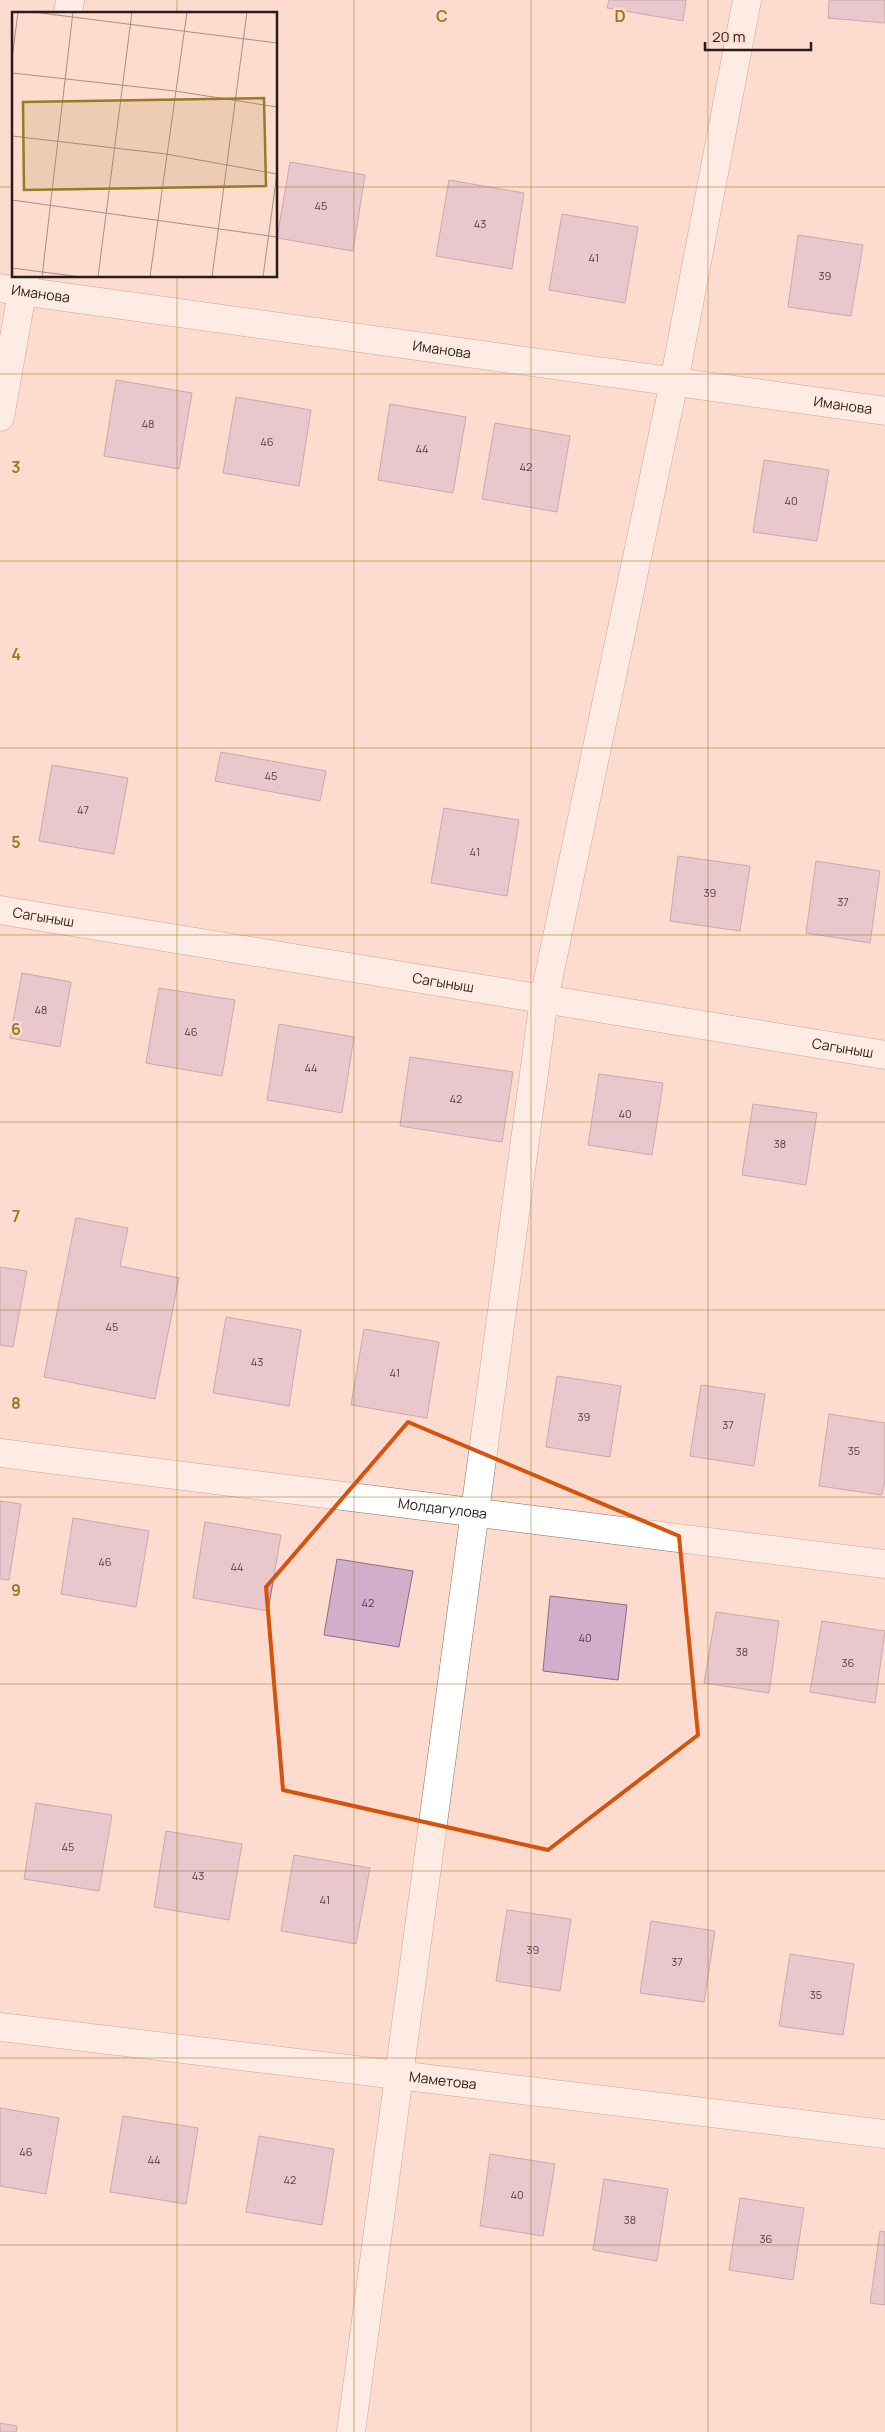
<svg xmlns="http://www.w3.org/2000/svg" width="885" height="2432" font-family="Manrope,sans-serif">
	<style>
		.building { fill: #d3aecc; stroke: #887083 }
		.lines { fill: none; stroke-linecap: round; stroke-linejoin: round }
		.minor-casing { stroke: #896c61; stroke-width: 29 }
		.minor { stroke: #fff; stroke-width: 28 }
		.marked { fill: none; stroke: #d5530d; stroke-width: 4; stroke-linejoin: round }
		.grid { fill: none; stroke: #9a7b24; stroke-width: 1; stroke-opacity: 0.55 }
		.labels { text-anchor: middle; stroke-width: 5; stroke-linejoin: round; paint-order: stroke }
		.number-label { font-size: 11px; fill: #544146 }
		.street-label { font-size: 14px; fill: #291d19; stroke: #fddbce }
		.inset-road { fill: none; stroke: #a88f86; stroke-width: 1 }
		.view { fill: #9a7b24; fill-opacity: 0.15; stroke: #9a7b24; stroke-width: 2.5 }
		.inset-edge { fill: none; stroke: #291d19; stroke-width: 2.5 }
		.grid-label { font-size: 16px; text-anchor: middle; font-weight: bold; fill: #9a7b24; stroke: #fddbce; stroke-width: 5; stroke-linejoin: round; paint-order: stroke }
	</style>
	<rect width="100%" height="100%" fill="#fddbce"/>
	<g class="building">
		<path d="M609,0H686L683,21L607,8Z"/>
		<path d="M829,0H885V23L828,18Z"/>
		<path d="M290,162L365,175L353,251L277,238Z"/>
		<path d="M449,180L524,193L512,269L436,256Z"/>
		<path d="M562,214L638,227L625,303L549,290Z"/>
		<path d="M798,235L863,245L851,316L788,307Z"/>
		<path d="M116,380L192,393L179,469L104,456Z"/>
		<path d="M236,397L311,410L299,486L223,473Z"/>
		<path d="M390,404L466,417L453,493L378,480Z"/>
		<path d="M495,423L570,436L557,512L482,499Z"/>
		<path d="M764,460L829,470L817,541L753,532Z"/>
		<path d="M221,752L326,771L320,801L215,781Z"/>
		<path d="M52,765L128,778L114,854L39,841Z"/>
		<path d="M444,808L519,820L507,896L431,883Z"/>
		<path d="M678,856L750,866L740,931L670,921Z"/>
		<path d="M816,861L880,871L870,943L806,933Z"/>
		<path d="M22,973L71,982L60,1047L10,1038Z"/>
		<path d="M159,988L235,1000L222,1076L146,1063Z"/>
		<path d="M279,1024L354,1037L342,1113L267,1100Z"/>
		<path d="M410,1057L513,1072L502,1142L400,1126Z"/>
		<path d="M599,1074L663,1083L652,1155L588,1145Z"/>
		<path d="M753,1104L817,1113L806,1185L742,1175Z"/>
		<path d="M76,1218L128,1228L120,1266L179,1278L155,1399L44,1377Z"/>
		<path d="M0,1267L27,1271L13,1347L0,1345Z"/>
		<path d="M226,1317L301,1330L289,1406L213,1393Z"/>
		<path d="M364,1329L439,1342L427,1418L351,1405Z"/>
		<path d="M557,1376L621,1386L610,1457L546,1447Z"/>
		<path d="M701,1385L765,1394L754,1466L690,1456Z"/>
		<path d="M829,1414L885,1423V1479L882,1495L819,1486Z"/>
		<path d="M0,1501L21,1504L9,1580L0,1579Z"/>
		<path d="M73,1518L149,1531L136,1607L61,1594Z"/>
		<path d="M205,1522L281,1535L268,1611L193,1598Z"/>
		<path d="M337,1559L413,1571L399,1647L324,1635Z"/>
		<path d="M550,1596L627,1605L618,1680L543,1671Z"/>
		<path d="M716,1612L779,1621L769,1693L704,1683Z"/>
		<path d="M822,1621L885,1631L875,1703L810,1692Z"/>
		<path d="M36,1803L112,1815L99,1891L24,1879Z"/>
		<path d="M166,1831L242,1844L229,1920L154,1907Z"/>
		<path d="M294,1855L370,1868L356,1944L281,1931Z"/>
		<path d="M507,1910L571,1919L560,1991L496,1981Z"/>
		<path d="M651,1921L715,1931L704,2002L640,1993Z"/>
		<path d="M790,1954L854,1964L843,2035L779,2026Z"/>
		<path d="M0,2108L59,2118L46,2194L0,2186Z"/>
		<path d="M123,2116L198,2128L186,2204L110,2192Z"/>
		<path d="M259,2136L334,2149L322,2225L246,2212Z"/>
		<path d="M490,2154L555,2164L543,2236L480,2226Z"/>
		<path d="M604,2179L668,2189L657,2261L593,2250Z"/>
		<path d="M740,2198L804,2208L793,2280L729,2270Z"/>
		<path d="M880,2231L885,2232V2305L870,2303Z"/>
		<path d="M0,2423L17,2426L16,2432H0Z"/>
	</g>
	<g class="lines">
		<g class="minor-casing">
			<g id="minor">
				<path d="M68,14L70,0"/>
				<path id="s1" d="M0,288L885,411"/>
				<path d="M0,417L25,276"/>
				<path id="s2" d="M0,910L885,1055"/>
				<path id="s3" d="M0,1453L885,1564"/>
				<path id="s4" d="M0,2027L885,2134"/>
				<path d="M351,2432L544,999L674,382L747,0"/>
			</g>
		</g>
		<use href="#minor" class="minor"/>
	</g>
	<path d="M0 0H885V2432H0ZM408,1422L679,1536L698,1735L548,1850L283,1790L266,1587Z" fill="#fddbce" fill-opacity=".55" fill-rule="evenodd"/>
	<path class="marked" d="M408,1422L679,1536L698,1735L548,1850L283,1790L266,1587Z"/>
	<path class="grid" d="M177,0V14M354,0V2432M531,0V2432M708,0V2432M0,187H14M276,187H885M177,276V2432M0,374H885M0,561H885M0,748H885M0,935H885M0,1122H885M0,1310H885M0,1497H885M0,1684H885M0,1871H885M0,2058H885M0,2245H885"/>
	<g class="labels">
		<g class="number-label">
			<text x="321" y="210">45</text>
			<text x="480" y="228">43</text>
			<text x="594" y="262">41</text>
			<text x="825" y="280">39</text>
			<text x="148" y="428">48</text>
			<text x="267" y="446">46</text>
			<text x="422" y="453">44</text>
			<text x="526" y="471">42</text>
			<text x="791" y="505">40</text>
			<text x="271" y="780">45</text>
			<text x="83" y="814">47</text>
			<text x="475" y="856">41</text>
			<text x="710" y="897">39</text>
			<text x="843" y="906">37</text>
			<text x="41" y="1014">48</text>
			<text x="191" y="1036">46</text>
			<text x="311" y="1072">44</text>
			<text x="456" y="1103">42</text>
			<text x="625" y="1118">40</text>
			<text x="780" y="1148">38</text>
			<text x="112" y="1331">45</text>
			<text x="257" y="1366">43</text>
			<text x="395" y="1377">41</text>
			<text x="584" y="1421">39</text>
			<text x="728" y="1429">37</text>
			<text x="854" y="1455">35</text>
			<text x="105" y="1566">46</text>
			<text x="237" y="1571">44</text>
			<text x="368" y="1607">42</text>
			<text x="585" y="1642">40</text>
			<text x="742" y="1656">38</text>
			<text x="848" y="1667">36</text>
			<text x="68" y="1851">45</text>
			<text x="198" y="1880">43</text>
			<text x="325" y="1904">41</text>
			<text x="533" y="1954">39</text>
			<text x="677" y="1966">37</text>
			<text x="816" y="1999">35</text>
			<text x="26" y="2156">46</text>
			<text x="154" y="2164">44</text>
			<text x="290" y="2184">42</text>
			<text x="517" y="2199">40</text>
			<text x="630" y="2224">38</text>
			<text x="766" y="2243">36</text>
		</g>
		<g class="street-label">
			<text dy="5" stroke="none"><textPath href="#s1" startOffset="41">Иманова</textPath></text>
			<text dy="5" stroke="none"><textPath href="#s1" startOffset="446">Иманова</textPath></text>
			<text dy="5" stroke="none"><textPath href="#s1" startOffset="851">Иманова</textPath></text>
			<text dy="5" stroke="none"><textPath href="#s2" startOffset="44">Сагыныш</textPath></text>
			<text dy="5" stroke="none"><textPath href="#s2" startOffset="449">Сагыныш</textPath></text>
			<text dy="5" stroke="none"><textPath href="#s2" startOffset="854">Сагыныш</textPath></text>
			<text dy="5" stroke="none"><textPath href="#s3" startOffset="446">Молдагулова</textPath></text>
			<text dy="5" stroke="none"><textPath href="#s4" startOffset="446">Маметова</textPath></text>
		</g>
	</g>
	<g transform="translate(12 12)">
		<rect width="265" height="265" fill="#fddbce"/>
		<path class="inset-road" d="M21,0L265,31M0,47L6,0M0,61L163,79L265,95M0,124L154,142L265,162M0,188L265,225M0,256L69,265M30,265L61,0M86,265L120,0M138,265L175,0M200,265L235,0M251,265L265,161"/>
		<path class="view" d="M252,86L254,174L12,178L11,90Z"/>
		<rect width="265" height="265" class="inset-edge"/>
	</g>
	<g class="grid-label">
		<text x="442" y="22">C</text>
		<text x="620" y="22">D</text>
		<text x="16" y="473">3</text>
		<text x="16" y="660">4</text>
		<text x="16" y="848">5</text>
		<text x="16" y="1035">6</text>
		<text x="16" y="1222">7</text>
		<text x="16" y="1409">8</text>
		<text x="16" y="1596">9</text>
	</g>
	<path d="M705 42v8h106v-8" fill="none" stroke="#291d19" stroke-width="2.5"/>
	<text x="712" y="42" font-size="15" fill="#291d19" stroke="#fddbce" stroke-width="4" paint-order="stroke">20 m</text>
</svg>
